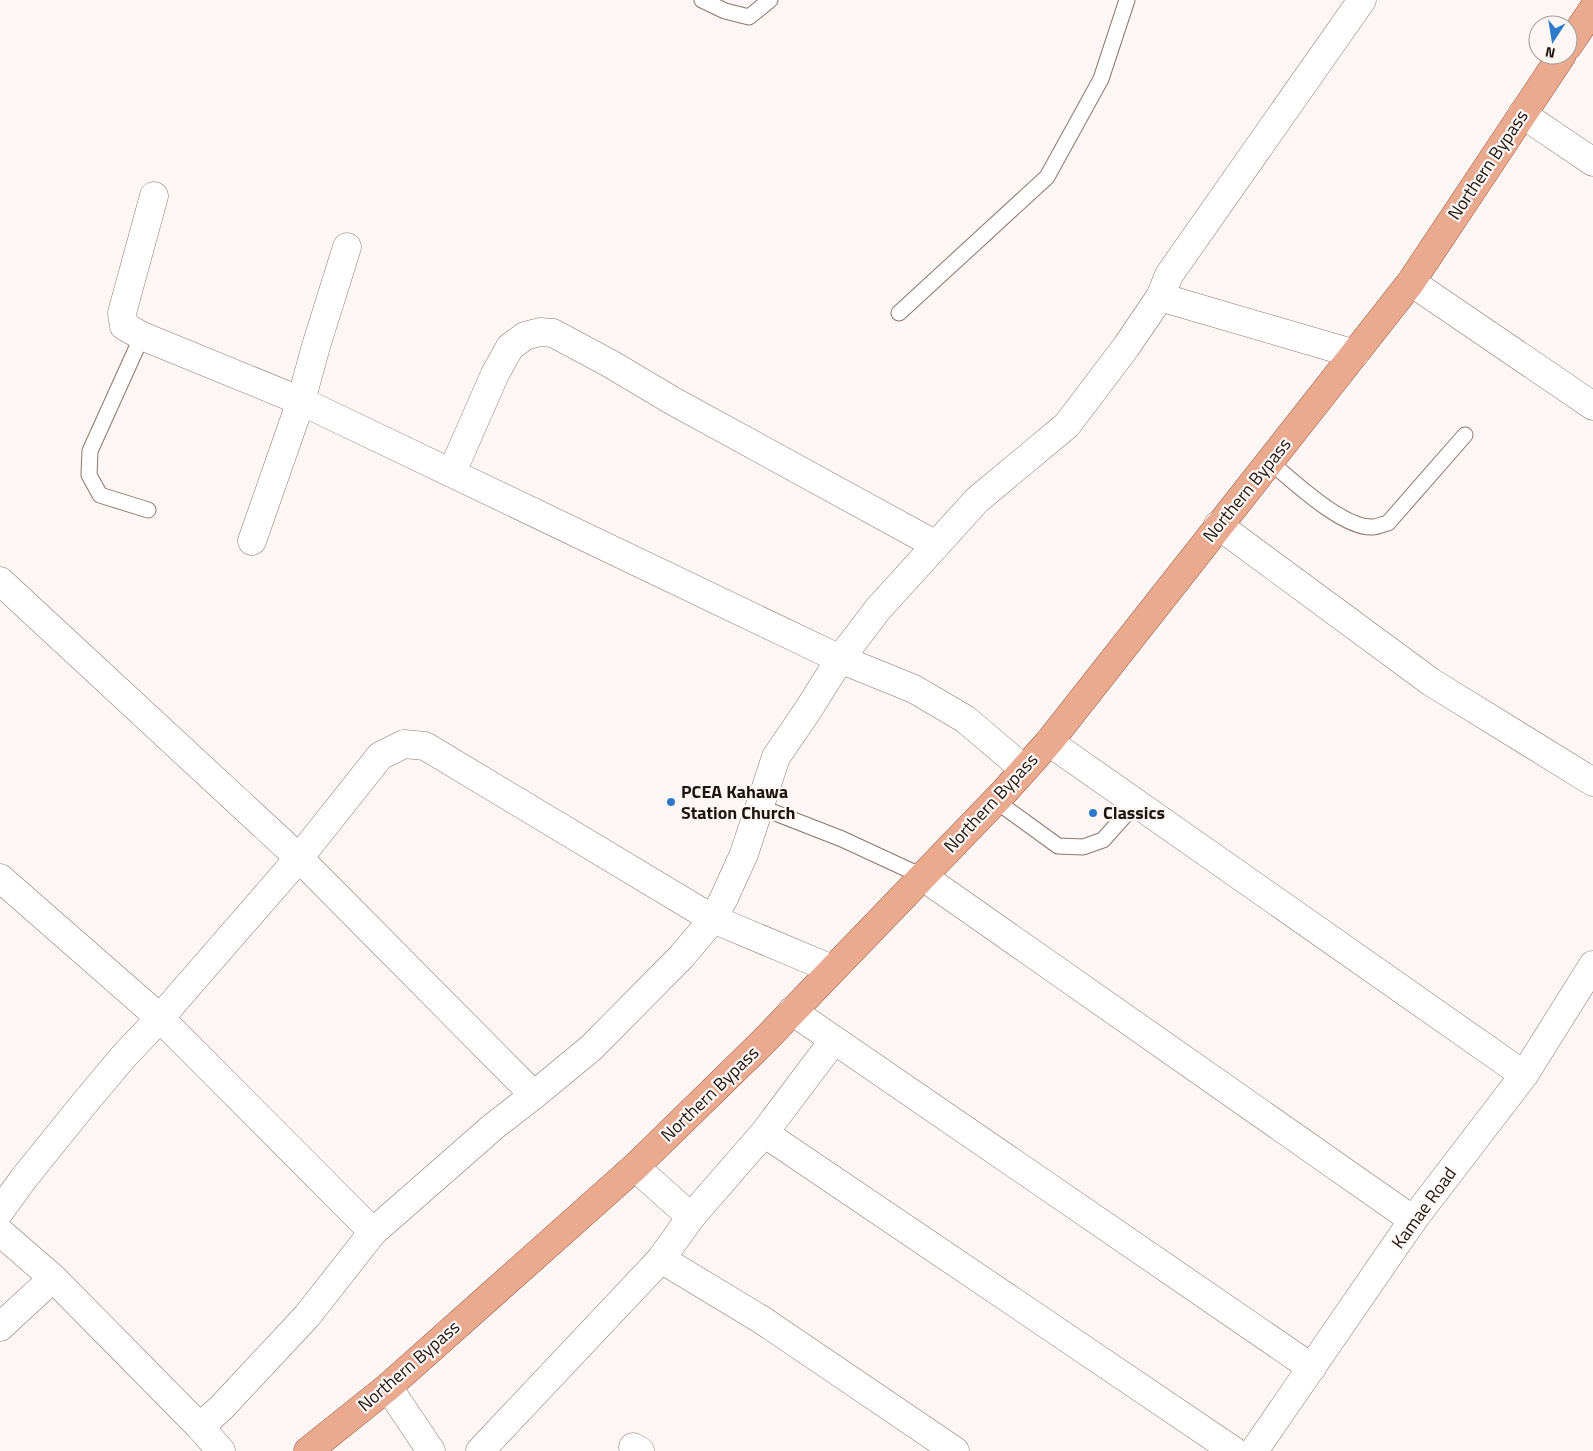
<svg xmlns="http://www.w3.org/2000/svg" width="1593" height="1451" font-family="'Titillium Web',sans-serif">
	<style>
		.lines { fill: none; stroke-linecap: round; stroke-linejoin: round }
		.lane-casing { stroke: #8e756b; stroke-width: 17 }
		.street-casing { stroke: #8e756b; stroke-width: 29 }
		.primary-casing { stroke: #995133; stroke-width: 29 }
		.lane { stroke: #fff; stroke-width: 15 }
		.street { stroke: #fff; stroke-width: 28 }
		.primary { stroke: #e9aa90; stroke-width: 28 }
		.poi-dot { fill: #2d7ac9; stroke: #fcf6f4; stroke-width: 2 }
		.labels { text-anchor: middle; stroke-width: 4.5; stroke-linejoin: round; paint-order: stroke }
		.street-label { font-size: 18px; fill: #1e1511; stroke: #fcf6f4 }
		.poi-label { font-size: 18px; font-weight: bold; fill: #1e1511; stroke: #fcf6f4; text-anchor: start }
	</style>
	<rect width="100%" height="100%" fill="#fcf6f4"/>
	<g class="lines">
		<g class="lane-casing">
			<g id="lane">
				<path d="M702,0L725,11L749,17L770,0"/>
				<path d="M899,313L1047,177L1101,79L1127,0"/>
				<path d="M142,336L90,451L89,475L100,495L148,510"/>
				<path d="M1269,461C1292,480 1343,529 1373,527C1377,527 1383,524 1388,523L1465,435"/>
				<path d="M996,801L1058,846L1083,847L1103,840L1136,803"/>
				<path d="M760,807L842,839L922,876"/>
			</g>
		</g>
		<g class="street-casing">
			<g id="street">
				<path d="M1522,114L1593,162"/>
				<path d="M154,196L122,313L124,326L142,336L301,401L252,541"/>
				<path d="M347,247L316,346L301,401L840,659L914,689L965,719L1024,769"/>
				<path d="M1411,282L1593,406"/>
				<path d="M1160,297L1355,354"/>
				<path d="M452,472L495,374L510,347L525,336L540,332L553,333L609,363L673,401L936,545"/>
				<path d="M1218,525L1431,682L1593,782"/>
				<path d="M0,581L299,858L534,1095"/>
				<path d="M1049,742L1524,1075"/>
				<path d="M922,876L1413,1220"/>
				<path d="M0,878L160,1018L373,1232"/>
				<path d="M792,1011L1312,1368"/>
				<path d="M834,1040L764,1133L1234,1451"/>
				<path d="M635,1167L691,1217"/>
				<path d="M0,1211L24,1178L87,1100L124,1056L160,1018L299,858L380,756L404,744L425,746L713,919L832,969"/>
				<path d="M0,1232L53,1278L200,1427L221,1451"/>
				<path d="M661,1259L762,1320L955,1451"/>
				<path d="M0,1327L53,1278"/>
				<path d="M388,1387L431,1451"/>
				<path d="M200,1427L222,1407L307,1316L373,1232L494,1126L534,1095L591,1048L682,956L713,919L724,898L744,854L776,757L808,710L840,659L878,609L977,500L1067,425L1126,347L1160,297L1169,275L1362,0"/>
				<path d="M633,1447L640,1451"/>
				<path d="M480,1451L661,1259L691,1217L764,1133"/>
				<path d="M1254,1451L1413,1220L1524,1075L1593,965"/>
			</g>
		</g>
		<g class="primary-casing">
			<g id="primary">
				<path d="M1568,46L1593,9"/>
				<path d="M308,1451L388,1387L635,1167L765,1040L1005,791L1049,742L1411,282L1562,55"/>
			</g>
		</g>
		<use href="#lane" class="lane"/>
		<use href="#street" class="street"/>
		<use href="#primary" class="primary"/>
	</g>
	<g class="poi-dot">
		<circle cx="671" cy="802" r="5"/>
		<circle cx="1093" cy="813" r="5"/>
	</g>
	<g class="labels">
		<g class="street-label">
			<text transform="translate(1488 165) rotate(-56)" y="6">Northern Bypass</text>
			<text transform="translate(1247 490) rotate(-51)" y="6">Northern Bypass</text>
			<text transform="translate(991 803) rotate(-47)" y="6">Northern Bypass</text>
			<text transform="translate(710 1094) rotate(-44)" y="6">Northern Bypass</text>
			<text transform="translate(1424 1208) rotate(-54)" y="6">Kamae Road</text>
			<text transform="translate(409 1366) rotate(-41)" y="6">Northern Bypass</text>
		</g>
		<g class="poi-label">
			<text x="681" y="798">PCEA Kahawa<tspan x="681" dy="21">Station Church</tspan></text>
			<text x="1103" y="819">Classics</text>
		</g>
	</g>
	<g transform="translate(1553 40) rotate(192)"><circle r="24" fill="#fcf6f4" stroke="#a39c99"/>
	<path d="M0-4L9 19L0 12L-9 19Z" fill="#2d7ac9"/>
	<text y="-8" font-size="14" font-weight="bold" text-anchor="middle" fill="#1e1511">N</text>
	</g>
</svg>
